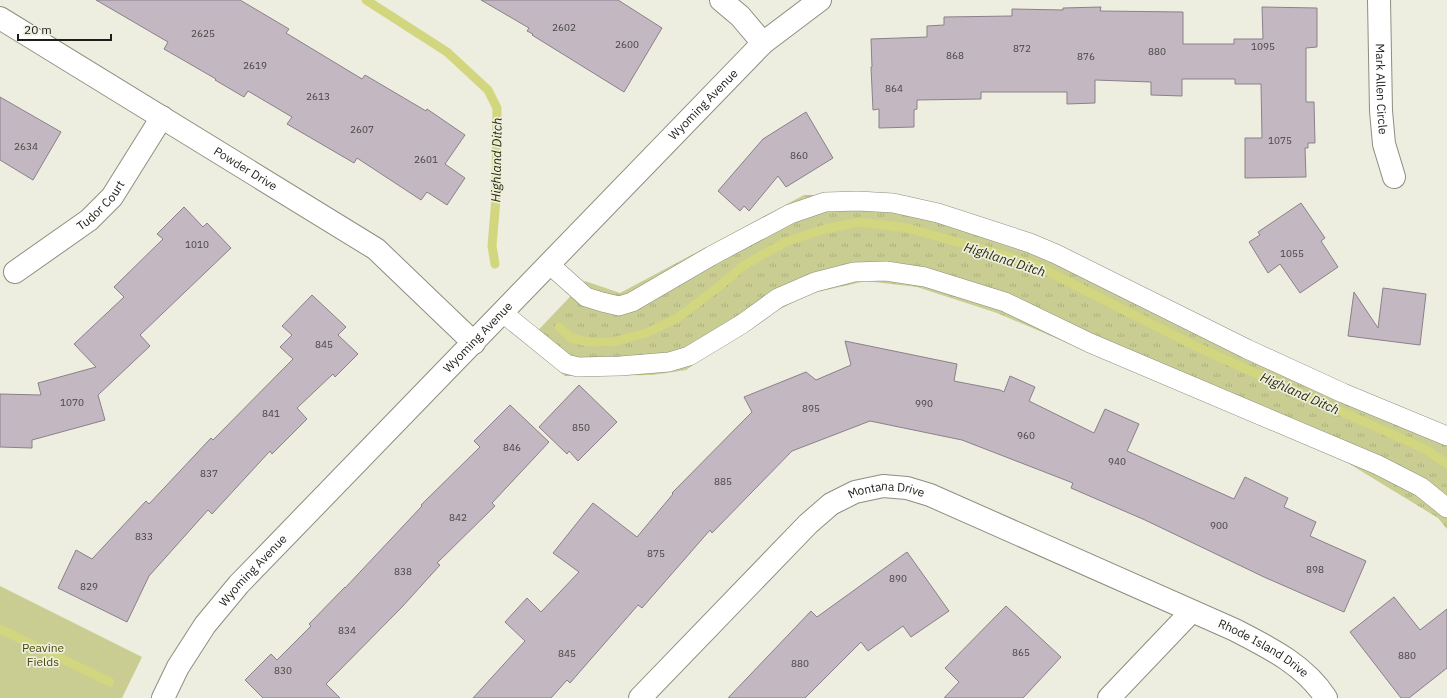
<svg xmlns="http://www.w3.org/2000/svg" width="1447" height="698" font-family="'IBM Plex Sans',sans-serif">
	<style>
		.grass { fill: url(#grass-tufts) }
		.park { fill: #c9cd91 }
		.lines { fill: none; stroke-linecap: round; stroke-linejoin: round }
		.stream { stroke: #d1d67f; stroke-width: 9 }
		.building { fill: #c3b7c2; stroke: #8b808b }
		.lane-casing { stroke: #8d8e80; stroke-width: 20 }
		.street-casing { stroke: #8d8e80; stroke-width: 24 }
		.secondary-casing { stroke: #8d8e80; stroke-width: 24 }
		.lane { stroke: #fff; stroke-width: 19 }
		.street { stroke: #fff; stroke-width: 22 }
		.secondary { stroke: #fff; stroke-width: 22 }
		.labels { text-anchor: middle; stroke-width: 3.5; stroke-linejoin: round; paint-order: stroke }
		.number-label { font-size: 10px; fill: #474443 }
		.street-label { font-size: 12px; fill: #1e1e19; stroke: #edeedf }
		.park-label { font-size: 12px; fill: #494b05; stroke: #edeedf }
		.water-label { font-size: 13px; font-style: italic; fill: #2c2d07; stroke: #edeedf }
	</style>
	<defs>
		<pattern id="grass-tufts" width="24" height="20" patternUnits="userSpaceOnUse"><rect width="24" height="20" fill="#c9cd91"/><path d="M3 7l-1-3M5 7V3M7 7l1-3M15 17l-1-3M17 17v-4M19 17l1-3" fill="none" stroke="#acb07c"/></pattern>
	</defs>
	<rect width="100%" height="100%" fill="#edeedf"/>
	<path class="grass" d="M804,195H885L1027,232L1346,390L1447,429V529L1438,518L1348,463L997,313L917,287L866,281L809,294L752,324L686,370L653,375L565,376L526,343L585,281L620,293Z"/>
	<path class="park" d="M0,586L142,657L122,698H0Z"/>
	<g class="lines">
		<g class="stream">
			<path d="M366,0L447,52L488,90L497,108L496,199L492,246L495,264"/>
			<path d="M559,327L571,338L588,342H612L646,333L676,319L717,288L743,266L785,242L825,229L860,222L907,228L979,248L1035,265L1195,346L1425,449L1447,464"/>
			<path d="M0,629L110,682"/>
		</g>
	</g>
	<g class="building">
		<path d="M96,0H240L289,29L286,33L362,79L365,75L426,111L427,109L465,135L445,164L465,178L447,205L427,192L421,200L357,158L354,163L287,124L292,117L248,91L244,97L215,80L216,79L164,49L168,42Z"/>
		<path d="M481,0H618L662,28L624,92L532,35L533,34L527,31L529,28Z"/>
		<path d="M1101,7L1100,11L1183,12V44H1234V39H1263L1262,7L1317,8V47L1306,48V102H1314L1315,143H1308V148H1305L1306,177L1245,178V138H1262L1261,84H1235V79H1182V96L1151,95V82L1095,80V103L1067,104V92H981V99L917,100V109L914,110V127L879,128V109L873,110L871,67H872L871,39L927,37V26L944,25V17L1012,16V9L1063,10V8Z"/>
		<path d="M0,97L61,132L33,180L0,160Z"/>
		<path d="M806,112L833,158L786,187L778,176L749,211L744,206L740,211L718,191L763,139Z"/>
		<path d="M1301,203L1325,238L1321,241L1338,267L1300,293L1280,264L1268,273L1249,242L1260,235L1258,232Z"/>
		<path d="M184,207L203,227L207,223L231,248L140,335L150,346L98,395L105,420L32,440V448L0,447V394L41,395L38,383L96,367L74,344L124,297L114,287L163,239L157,234Z"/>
		<path d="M1383,288L1426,294L1420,345L1348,336L1354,292L1378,328Z"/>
		<path d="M312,295L346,327L338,335L358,354L335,377L333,374L297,408L307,419L272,454L270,451L212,514L208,510L149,576L127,622L58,588L76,550L92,559L146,501L149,504L211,438L213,440L293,359L280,347L292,335L282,326Z"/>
		<path d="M845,341L957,364L954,381L1000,390L1004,392L1010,376L1035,387L1029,401L1094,433L1105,409L1139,424L1127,451L1234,499L1245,477L1288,498L1284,507L1316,522L1310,536L1366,561L1344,612L1264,577L1145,520L1071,488L1073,483L962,440L870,421L792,451L712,533L710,530L642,608L638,605L570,683L567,680L551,698H473L525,641L505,622L527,598L541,612L579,572L553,553L593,503L637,537L673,494L672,493L752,412L744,397L806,372L816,380L851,365Z"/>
		<path d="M579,385L617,422L578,461L569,451L567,454L539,427Z"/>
		<path d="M510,405L549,442L492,503L495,506L437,563L440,565L402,607L326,684L340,698H263L245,680L271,654L277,660L311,626L309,624L345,587V588L422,506L421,505L480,447L474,441Z"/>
		<path d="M907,552L949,611L911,637L903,626L868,651L861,642L805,698H728L811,611L817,617Z"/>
		<path d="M1394,597L1420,630L1447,609V668L1409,698H1401L1350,632Z"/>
		<path d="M1006,606L1061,657L1023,698H944L959,682L945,668Z"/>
	</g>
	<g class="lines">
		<g class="lane-casing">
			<g id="lane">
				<path d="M549,264L586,297L602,302L619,306L632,302L711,256L790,214L825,202L858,201L893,203L938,213L1030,243L1056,254L1247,349L1343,393L1447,436"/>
				<path d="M503,313L566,364L578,367L620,366L669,362L689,356L742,324L778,298L815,282L854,272L886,271L925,277L1005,302L1090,343L1378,465L1421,487L1447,508"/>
			</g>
		</g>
		<g class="street-casing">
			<g id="street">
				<path d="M721,0L740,16L763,43"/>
				<path id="s1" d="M1379,0L1381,111L1384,144L1394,177"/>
				<path id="s2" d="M0,18L376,249L474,343"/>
				<path id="s3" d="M15,272L89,220L112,197L162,117"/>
				<path id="s4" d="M640,698L808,524L831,504L855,492L883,486L907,488L930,495L1235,630C1268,647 1305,665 1326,698"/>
				<path d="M1109,698L1191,612"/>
			</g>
		</g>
		<g class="secondary-casing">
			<g id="secondary">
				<path id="s5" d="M163,698L178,667L205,625L239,584L763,43L820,0"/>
			</g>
		</g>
		<use href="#lane" class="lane"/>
		<use href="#street" class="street"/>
		<use href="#secondary" class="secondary"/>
	</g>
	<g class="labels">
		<g class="number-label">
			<text x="564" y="31">2602</text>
			<text x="203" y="37">2625</text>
			<text x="627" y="48">2600</text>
			<text x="1263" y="50">1095</text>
			<text x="1022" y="52">872</text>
			<text x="1157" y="55">880</text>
			<text x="955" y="59">868</text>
			<text x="1086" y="60">876</text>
			<text x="255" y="69">2619</text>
			<text x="894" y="92">864</text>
			<text x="318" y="100">2613</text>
			<text x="362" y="133">2607</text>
			<text x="1280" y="144">1075</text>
			<text x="26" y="150">2634</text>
			<text x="799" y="159">860</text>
			<text x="426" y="163">2601</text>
			<text x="197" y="248">1010</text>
			<text x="1292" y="257">1055</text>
			<text x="324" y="348">845</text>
			<text x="72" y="406">1070</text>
			<text x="924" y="407">990</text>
			<text x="811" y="412">895</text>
			<text x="271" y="417">841</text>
			<text x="581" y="431">850</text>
			<text x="1026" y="439">960</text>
			<text x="512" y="451">846</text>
			<text x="1117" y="465">940</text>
			<text x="209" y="477">837</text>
			<text x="723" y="485">885</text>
			<text x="458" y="521">842</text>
			<text x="1219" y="529">900</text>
			<text x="144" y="540">833</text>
			<text x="656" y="557">875</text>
			<text x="1315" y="573">898</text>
			<text x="403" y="575">838</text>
			<text x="898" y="582">890</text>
			<text x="89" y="590">829</text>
			<text x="347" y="634">834</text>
			<text x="1021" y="656">865</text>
			<text x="567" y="657">845</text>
			<text x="1407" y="659">880</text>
			<text x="800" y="667">880</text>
			<text x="283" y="674">830</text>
		</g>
		<g class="street-label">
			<text dy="4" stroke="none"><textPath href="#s1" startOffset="89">Mark Allen Circle</textPath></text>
			<text dy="4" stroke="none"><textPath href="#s5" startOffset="805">Wyoming Avenue</textPath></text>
			<text dy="4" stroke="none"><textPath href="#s2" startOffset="288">Powder Drive</textPath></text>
			<text dy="4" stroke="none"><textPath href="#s3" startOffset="109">Tudor Court</textPath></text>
			<text dy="4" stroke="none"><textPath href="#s5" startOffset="481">Wyoming Avenue</textPath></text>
			<text dy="4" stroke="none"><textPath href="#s4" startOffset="331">Montana Drive</textPath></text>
			<text dy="4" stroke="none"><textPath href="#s5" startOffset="157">Wyoming Avenue</textPath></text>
			<text dy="4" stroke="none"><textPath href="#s4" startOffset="743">Rhode Island Drive</textPath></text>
		</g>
		<g class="park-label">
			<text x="43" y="652">Peavine<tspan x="43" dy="14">Fields</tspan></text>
		</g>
		<g class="water-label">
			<text transform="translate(496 160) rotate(-89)" y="5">Highland Ditch</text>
			<text transform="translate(1005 259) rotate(18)" y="5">Highland Ditch</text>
			<text transform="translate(1300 393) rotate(24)" y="5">Highland Ditch</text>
		</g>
	</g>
	<path d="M18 34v6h93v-6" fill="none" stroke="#1e1e19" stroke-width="2"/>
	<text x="24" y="34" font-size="12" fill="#1e1e19" stroke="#edeedf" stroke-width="3" paint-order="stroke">20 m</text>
</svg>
